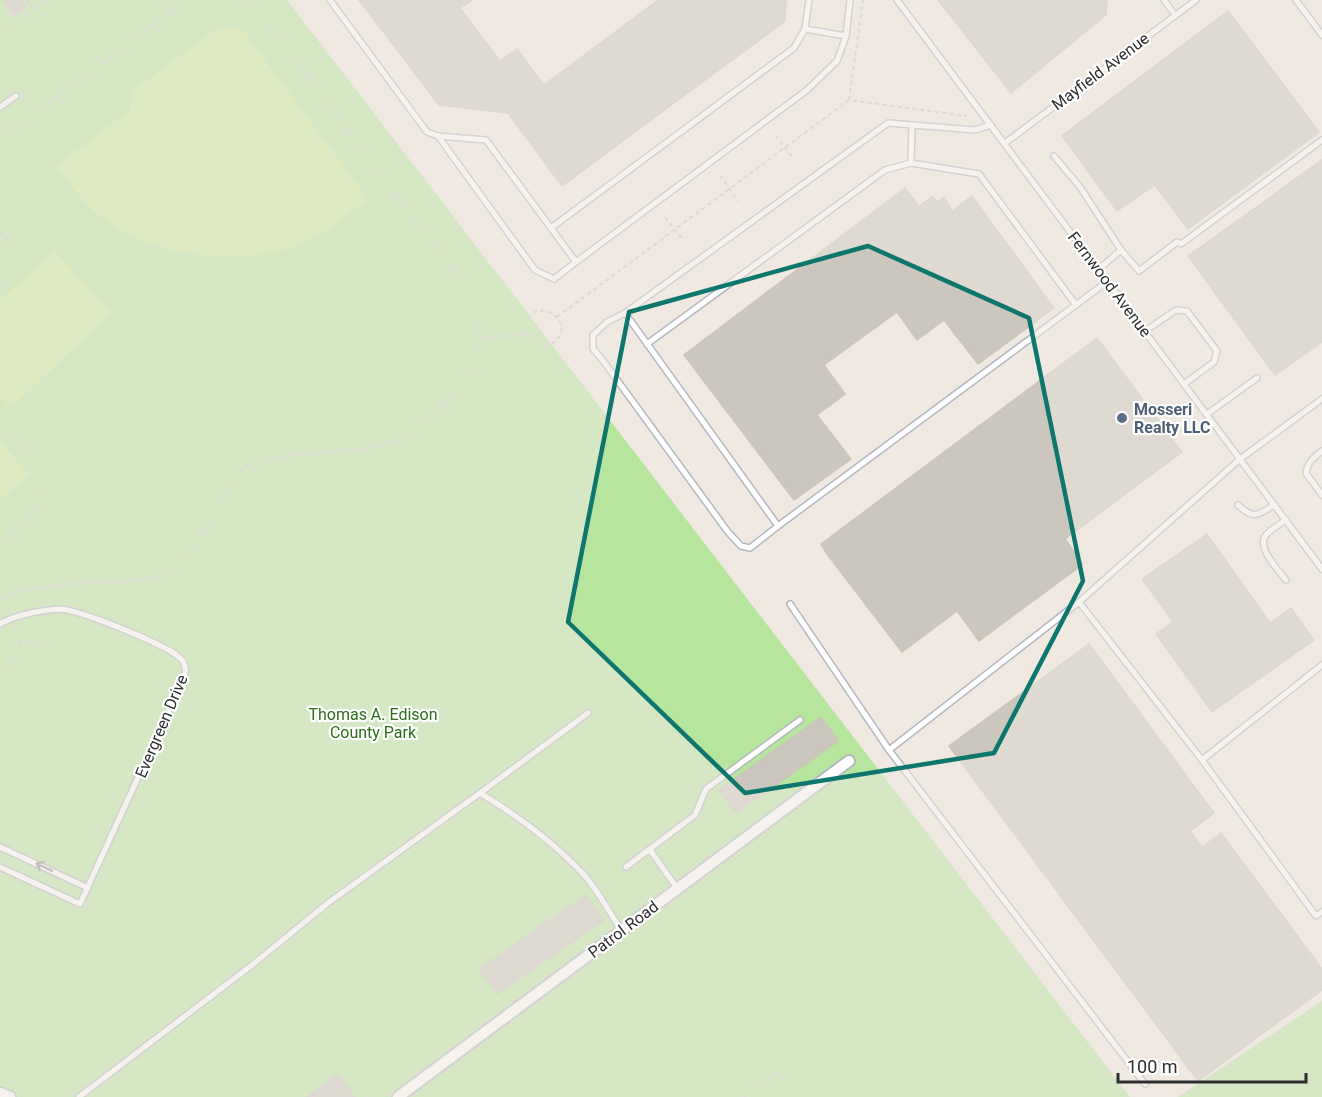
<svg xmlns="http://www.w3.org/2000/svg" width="1322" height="1097" font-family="Roboto,sans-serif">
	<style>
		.green { fill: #b6e59e }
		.pitch { fill: #c9ec9a }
		.building { fill: #cbc7bf; stroke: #cbc5ba; stroke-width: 1.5 }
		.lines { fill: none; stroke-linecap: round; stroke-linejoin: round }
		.service-casing { stroke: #b4b7c1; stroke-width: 8 }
		.minor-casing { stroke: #b4b7c1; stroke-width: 14 }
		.path { stroke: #c9c9c9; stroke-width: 2; stroke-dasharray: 4.5 3; stroke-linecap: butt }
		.service { stroke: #fff; stroke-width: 5 }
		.minor { stroke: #fff; stroke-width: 10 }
		.oneway { stroke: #969696 }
		.marked { fill: none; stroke: #0f766e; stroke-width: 4.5; stroke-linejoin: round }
		.service-dot { fill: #5c6f8a; stroke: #fff; stroke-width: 2 }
		.labels { text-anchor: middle; stroke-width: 4.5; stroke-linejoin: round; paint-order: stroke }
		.street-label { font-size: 16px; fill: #2e2e2e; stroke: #fff }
		.service-label { font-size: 16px; font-weight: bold; fill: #4e5e75; stroke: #fff; text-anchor: start }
		.park-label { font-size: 16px; fill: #2c6e1b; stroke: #fff }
	</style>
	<rect width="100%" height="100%" fill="#efe9e1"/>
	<g class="green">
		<path d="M0,0H287L1130,1097H0Z"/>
		<path d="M1322,1001V1097H1178Z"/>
	</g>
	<g class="pitch">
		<path d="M218,28L243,30L368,199C349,214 330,230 308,241C247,269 159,259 105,220C85,206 71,185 56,166L130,110L133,90Z"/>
		<path d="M54,250L112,312L11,408L0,397V300Z"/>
		<path d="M0,442L29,474L0,500Z"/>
	</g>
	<g class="building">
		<path d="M3,0H21L26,7L14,16Z"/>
		<path d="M359,0H472L460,8L500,61L517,49L544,85L658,0H786L785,21L562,186L508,113L439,105Z"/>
		<path d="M938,0H1107L1106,15L1011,93Z"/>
		<path d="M1228,11L1319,132L1188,229L1155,185L1117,211L1062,136Z"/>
		<path d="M1322,160V342L1275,375L1188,256Z"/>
		<path d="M905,188L919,206L933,196L937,202L944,197L952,211L972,196L1054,308L978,364L944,320L917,340L897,312L824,365L845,394L817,415L851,459L794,500L684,355Z"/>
		<path d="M1097,338L1182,452L1065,539L1083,564L979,641L957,611L902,652L827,554L821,544Z"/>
		<path d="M1207,534L1270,623L1291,608L1314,640L1212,712L1156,634L1173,622L1142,579Z"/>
		<path d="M1089,644L1214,813L1190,831L1202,847L1221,833L1322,969V990L1198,1081L949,746Z"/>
		<path d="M821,717L838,741L736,813L719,790Z"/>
		<path d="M586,895L604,920L497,994L479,969Z"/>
		<path d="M338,1074L355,1097H307Z"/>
	</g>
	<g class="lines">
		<g class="service-casing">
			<g id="service">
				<path d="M330,0L427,132L438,136"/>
				<path d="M809,0L805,29L846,36"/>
				<path d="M897,0L1322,569"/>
				<path d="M1164,0L1175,15"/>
				<path d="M1296,0L1322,35"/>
				<path d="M0,107L16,96"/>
				<path d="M912,125L911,163L979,174L1076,305"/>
				<path d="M991,125L975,130L888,123L625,313L778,526L1108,281"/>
				<path d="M1005,143L1196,0"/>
				<path d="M1054,156L1080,187L1121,250L1099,269"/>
				<path d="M551,228L794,48L805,29"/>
				<path d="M1121,250L1139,271L1177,242L1181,244L1322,140"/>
				<path d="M576,262L486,140L438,136L535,270L554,279L576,262L807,90L837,61L846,36L850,0"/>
				<path d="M625,313L607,322L593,335V349L601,358L728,532L741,546L750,548L778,526"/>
				<path d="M1145,331L1176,310L1187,311L1217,351L1214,362L1184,384"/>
				<path d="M647,344L885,170L911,163"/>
				<path d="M1322,399L1240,459L1079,602L1202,760L1322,665"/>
				<path d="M1207,414L1257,378"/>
				<path d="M1322,451C1314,457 1307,463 1306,473L1322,495"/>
				<path d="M1238,505C1254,520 1258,515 1274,505"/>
				<path d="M1286,520C1280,524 1271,529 1266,535C1256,547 1278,570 1286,580"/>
				<path d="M790,604L889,750L1079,602"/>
				<path d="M0,624C15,615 42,610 59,609C78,609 167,645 180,658C185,662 186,668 185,675L80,904L0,867"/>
				<path d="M889,750L1145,1084"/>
				<path d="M1202,760L1316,916L1322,912"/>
				<path d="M480,793L588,713"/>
				<path d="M0,847L88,888"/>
				<path d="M650,850L677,888"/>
				<path d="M626,867L695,815L706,789L800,720"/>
				<path d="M79,1097L252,965L328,903L480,793C518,816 555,843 585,876C598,891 610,913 621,930"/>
			</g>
		</g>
		<g class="minor-casing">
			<g id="minor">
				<path d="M0,1093L10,1097"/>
				<path d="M398,1097L849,761"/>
			</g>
		</g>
		<g class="path">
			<path d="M27,0L34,9"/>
			<path d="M174,10L182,19"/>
			<path d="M0,51L12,27L46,0"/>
			<path d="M849,100L863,0"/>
			<path d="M2,119L10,132"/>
			<path d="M775,135L794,159"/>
			<path d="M0,139L174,10L167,0"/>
			<path d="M720,175L738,201"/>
			<path d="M665,217L684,241"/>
			<path d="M0,233C26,257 26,260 0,285"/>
			<path d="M557,317L849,100L967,116"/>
			<path d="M480,338L527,334C535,343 551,350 559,337C573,312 522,294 527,334"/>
			<path d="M0,427C20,445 40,456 40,487C40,496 39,506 33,513C24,526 9,534 0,546"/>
			<path d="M6,609L1,596C23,590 47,586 70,584C97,582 148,586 169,570C182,560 197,543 207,530C220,511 229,472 251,464C304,445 364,461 413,431C436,417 481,368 480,340C479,328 475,317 471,306C452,258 416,223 386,182C341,121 296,60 249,0"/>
			<path d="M13,626L20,643"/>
			<path d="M0,687L20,643L33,642L46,646"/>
			<path d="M744,1097L780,1070"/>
		</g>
		<use href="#service" class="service"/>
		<use href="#minor" class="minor"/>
	</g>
	<defs><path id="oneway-shaft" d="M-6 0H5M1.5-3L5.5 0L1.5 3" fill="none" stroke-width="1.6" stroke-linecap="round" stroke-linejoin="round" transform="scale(1.5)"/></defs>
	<use class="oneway" href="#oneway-shaft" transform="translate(44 867) rotate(-155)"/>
	<path d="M0 0H1322V1097H0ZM868,246L1029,318L1083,581L994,753L745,793L568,622L629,312Z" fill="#efe9e1" fill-opacity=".55" fill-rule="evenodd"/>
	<path class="marked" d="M868,246L1029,318L1083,581L994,753L745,793L568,622L629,312Z"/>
	<circle class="service-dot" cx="1122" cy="418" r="6"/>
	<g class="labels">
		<g class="street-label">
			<text transform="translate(1100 71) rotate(-37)" y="6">Mayfield Avenue</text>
			<text transform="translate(1110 284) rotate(53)" y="6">Fernwood Avenue</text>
			<text transform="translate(161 726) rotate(-67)" y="6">Evergreen Drive</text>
			<text transform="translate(623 929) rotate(-37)" y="6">Patrol Road</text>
		</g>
		<g class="service-label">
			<text x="1134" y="415">Mosseri<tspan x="1134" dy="18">Realty LLC</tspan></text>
		</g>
		<g class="park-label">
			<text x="373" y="720">Thomas A. Edison<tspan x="373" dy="18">County Park</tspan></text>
		</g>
	</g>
	<path d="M1118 1073v9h188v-9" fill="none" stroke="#2e2e2e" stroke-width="3"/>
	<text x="1127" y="1073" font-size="18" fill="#2e2e2e" stroke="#ffffff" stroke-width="4.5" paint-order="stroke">100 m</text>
</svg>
